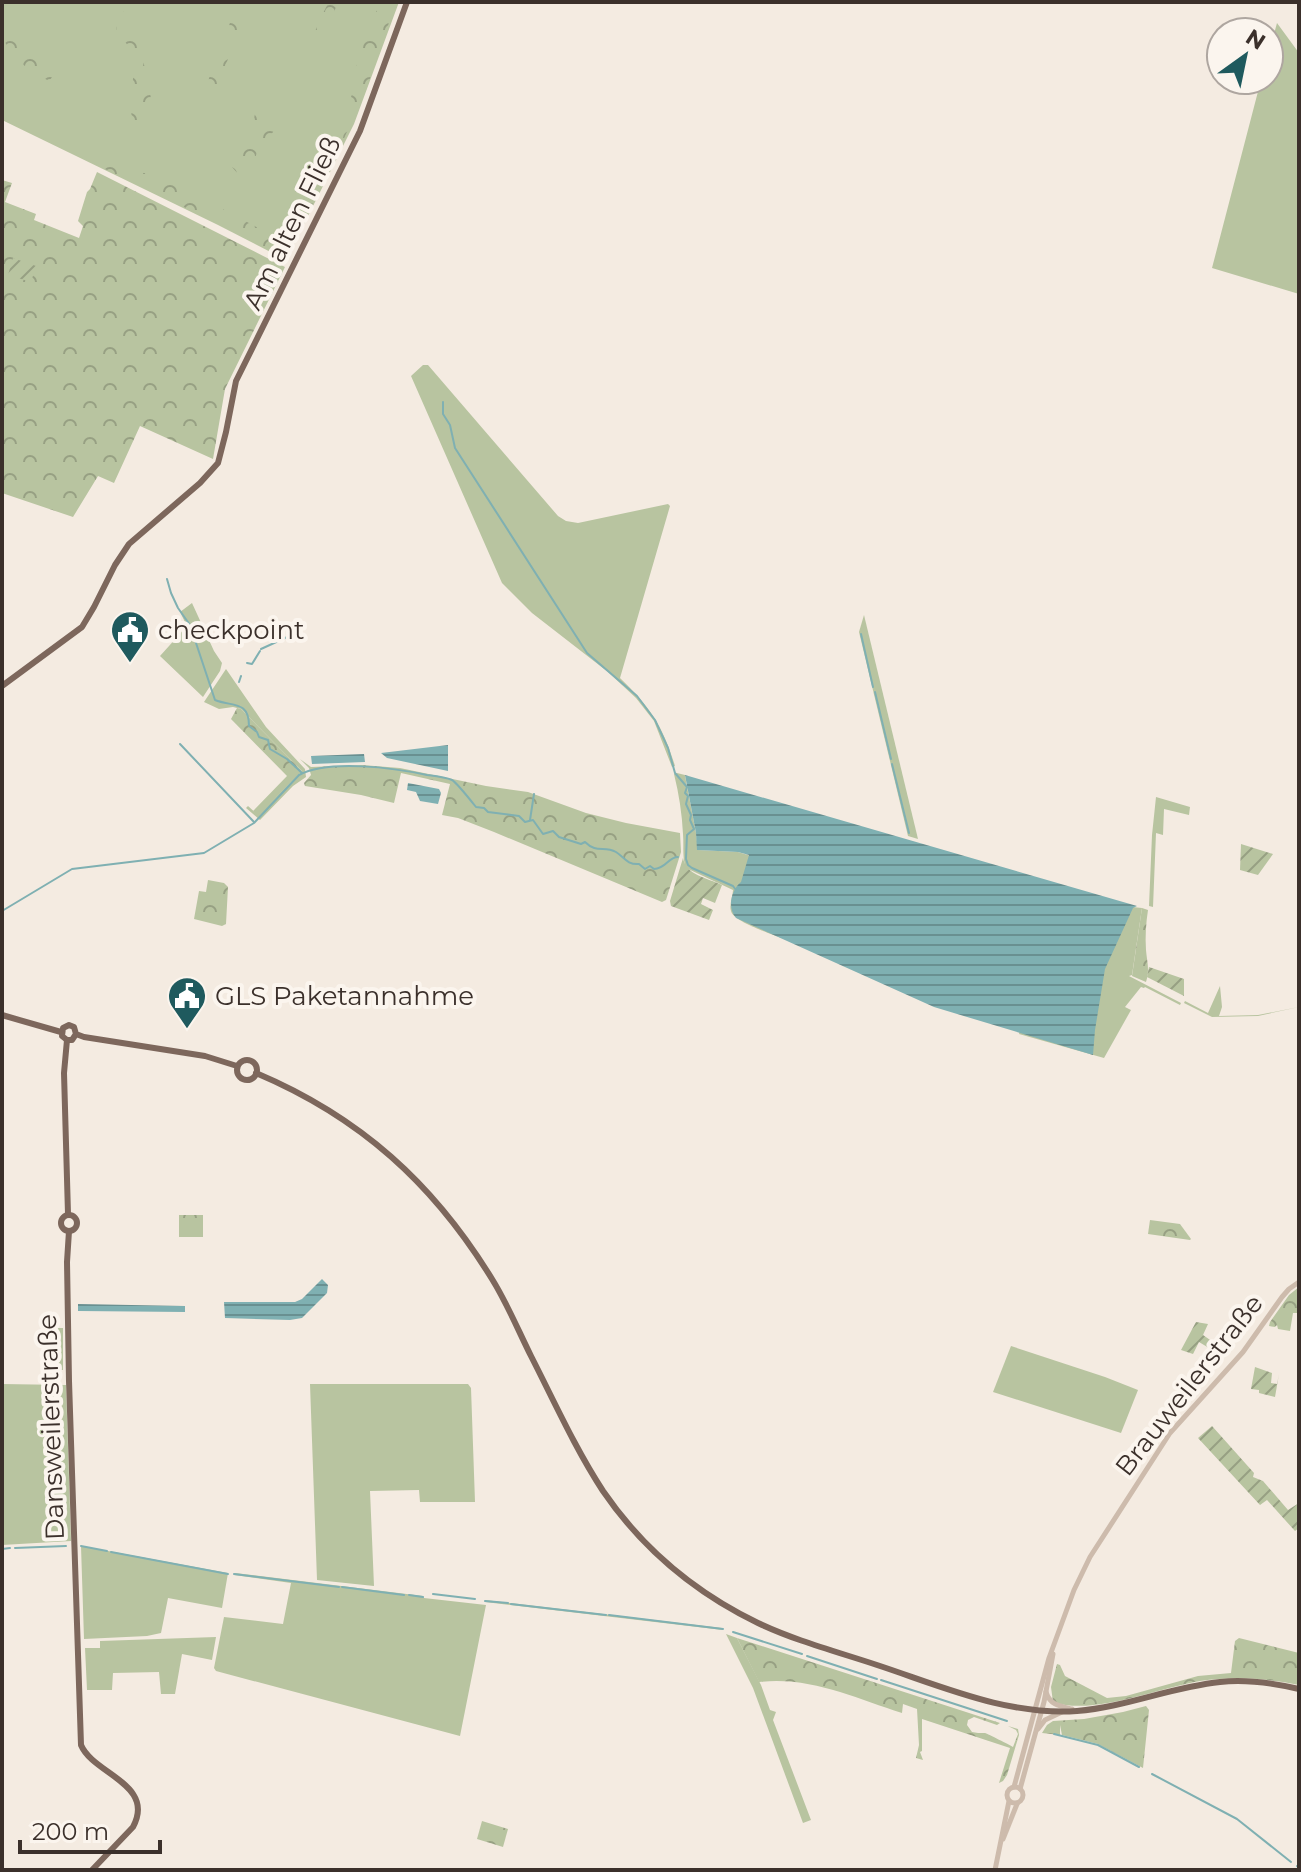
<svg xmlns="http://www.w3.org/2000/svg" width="1301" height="1872" font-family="Montserrat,sans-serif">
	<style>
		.grass { fill: #b8c4a0 }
		.forest { fill: url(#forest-crowns) }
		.garden { fill: url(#garden-furrows) }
		.water { fill: url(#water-rules) }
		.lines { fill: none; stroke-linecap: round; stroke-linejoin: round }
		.stream { stroke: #7fb0b2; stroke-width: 2 }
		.minor { stroke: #cdbbac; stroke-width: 5 }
		.major { stroke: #7d675c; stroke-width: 6 }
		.labels { text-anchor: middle; stroke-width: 8; stroke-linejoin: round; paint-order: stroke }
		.street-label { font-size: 26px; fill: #3b302b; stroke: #fbf5ee }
		.poi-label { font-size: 26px; fill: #3b302b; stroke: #fbf5ee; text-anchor: start }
	</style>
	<defs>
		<pattern id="forest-crowns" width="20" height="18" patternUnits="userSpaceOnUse" patternTransform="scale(2)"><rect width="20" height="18" fill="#b8c4a0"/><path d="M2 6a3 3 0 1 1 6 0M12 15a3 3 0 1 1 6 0" fill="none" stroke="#97a083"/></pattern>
		<pattern id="garden-furrows" width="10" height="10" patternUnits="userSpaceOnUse" patternTransform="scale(2)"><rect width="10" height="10" fill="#b8c4a0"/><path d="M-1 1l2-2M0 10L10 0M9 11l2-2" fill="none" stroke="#97a083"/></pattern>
		<pattern id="water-rules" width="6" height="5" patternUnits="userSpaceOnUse" patternTransform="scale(2)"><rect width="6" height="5" fill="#7fb0b2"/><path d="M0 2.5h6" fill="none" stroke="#699091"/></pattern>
	</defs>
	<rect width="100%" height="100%" fill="#f4ebe1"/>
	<g class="grass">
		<path d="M2,2H399L354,124L286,260L218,225L2,120Z"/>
		<path d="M1277,23L1299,53V294L1212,268L1261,80H1269V52Z"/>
		<path d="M423,365H428L558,516L566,521L578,523L668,504L670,506L620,678C650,707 663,726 675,766L672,767L654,721L636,698L608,672L532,613L502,583L411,376Z"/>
		<path d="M192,603L214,651L222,663L220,671L203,697L160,656L187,626L180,612Z"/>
		<path d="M864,615L918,839L908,836L859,632Z"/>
		<path d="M226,669L266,727L305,769L306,777L293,786L260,820L246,808L248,806L258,815L302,771L241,709L233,707L219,709L204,702Z"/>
		<path d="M677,773L685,775L686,781L696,833L698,850L738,852L803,872L1142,908L1132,975L1129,976L1181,1003L1180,1005L1145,987L1144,988L1141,987L1125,1007L1131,1010L1104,1058L1019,1034L1021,1026L768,933C759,929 733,920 731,911C729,905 733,896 733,890L686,868C682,858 684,845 683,834C682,814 679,794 674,774Z"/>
		<path d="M1156,797L1190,807L1189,815L1164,809L1163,835L1156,833L1153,907L1149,906L1152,835Z"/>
		<path d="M1220,986L1222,1007L1219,1016L1258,1015L1299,1007L1258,1016L1212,1017L1184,1003L1185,1001L1208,1013Z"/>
		<rect x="50" y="1328" width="13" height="42"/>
		<path d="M1011,1346L1105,1377L1138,1390L1121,1433L993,1392Z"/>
		<path d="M2,1384L66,1385L71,1541L2,1545Z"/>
		<path d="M310,1384H468L471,1388L475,1502H420L419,1490L370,1491L374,1586L317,1580Z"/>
		<path d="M81,1546L228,1573L222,1608L168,1598L161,1633L147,1636L84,1639Z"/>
		<path d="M235,1573L423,1596L424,1598L486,1605L460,1736L216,1671L214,1668L224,1617L283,1624L291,1583L234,1575Z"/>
		<path d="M485,1600L722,1628L723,1630L485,1602Z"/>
		<path d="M726,1634L737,1638L761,1685L770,1710L776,1712L773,1720L811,1820L803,1823L753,1688Z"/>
		<path d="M216,1637L212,1660L182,1654L175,1694H161L159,1672L113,1673L112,1690H87L85,1648H100V1641Z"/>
	</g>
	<g class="forest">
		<path d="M112,2H121L125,20L140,45L153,108L145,118L133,121L130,108L134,69L129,47L117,31Z"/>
		<path d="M238,2H243V24L208,106L205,91L211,72L215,52L228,28Z"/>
		<path d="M329,2H338L325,35L321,55H310C311,37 320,18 329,2Z"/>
		<path d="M382,2H396L366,90L320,191L286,258L213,221L105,169L107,164L123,170L158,175L262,230L288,229L298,221L299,211L294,183L305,169L320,159L344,118L353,91L361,37Z"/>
		<path d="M12,25L37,46L54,66L53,76L49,81C28,70 2,53 2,27Z"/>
		<path d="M257,104H263L267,114L279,121C277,131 270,134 264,141C253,154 253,169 253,185H248L232,167L234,149C253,134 252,127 257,104Z"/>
		<path d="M97,172L285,267L225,389L213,459L140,426L114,483L98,476L73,517L2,493V180L12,183L5,202L36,214L34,220L79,238L83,226L78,221L87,192L90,189Z"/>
		<path d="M237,708L241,709L302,771L258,816L253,811L287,776L231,719Z"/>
		<path d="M300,759L311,767L362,765L400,768L486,786L528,792L586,813L626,823L680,833L681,852L666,900L662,902L494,832L458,818L442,815L450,784L401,773L394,803L361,795L305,786L304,783L311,775L309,768Z"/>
		<path d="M208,880L224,883L228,887L226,924L222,926L194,919L199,891L206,892Z"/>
		<path d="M1142,908L1148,910C1146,923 1145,936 1146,950C1147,962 1150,970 1146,982L1132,976Z"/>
		<rect x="179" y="1215" width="24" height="22"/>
		<path d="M1150,1220L1180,1224L1191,1239L1190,1240L1148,1234Z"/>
		<path d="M1299,1287V1313H1293L1290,1331L1278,1329L1277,1325L1275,1327L1269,1326L1270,1322L1289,1295Z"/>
		<path d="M737,1638L1000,1723L997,1725L974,1717L968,1720L967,1725L972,1732C976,1733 980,1733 985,1733C988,1734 1010,1745 1013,1747L1018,1734L1016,1730L1008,1726L1018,1729L1019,1735L1007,1775L1003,1781L999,1783L1010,1748L922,1719V1751L920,1752L923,1760L916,1758L919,1745L917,1709L903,1704L902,1713C855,1698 810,1676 759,1682Z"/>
		<path d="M1239,1638L1299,1653V1685C1266,1678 1233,1676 1200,1681C1158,1688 1093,1716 1053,1702L1051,1687L1057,1664L1060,1665L1065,1676L1107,1698L1126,1696L1198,1676L1231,1673L1235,1641Z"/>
		<path d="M1146,1706L1149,1710L1143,1768L1098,1744L1062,1735L1060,1725V1735L1042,1733L1047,1725L1053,1721L1084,1719L1123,1712Z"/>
		<path d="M482,1821L508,1829L503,1847L477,1839Z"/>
	</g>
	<g class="garden">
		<path d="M13,258L36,266L31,282L8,275Z"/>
		<path d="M1241,844L1273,854L1258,875L1240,870Z"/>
		<path d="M683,858C686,875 707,878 722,885L715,903L703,898L701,904L713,910L709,920L671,906L670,901Z"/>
		<path d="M1149,967L1184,979V996L1147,977Z"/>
		<path d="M1196,1322L1208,1324L1203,1335L1213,1342L1209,1348L1199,1342L1193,1354L1181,1350Z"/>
		<path d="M1255,1367L1272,1373L1271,1383L1277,1384L1279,1374L1275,1397L1259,1393V1390L1251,1389Z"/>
		<path d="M1212,1426L1254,1473L1253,1477L1263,1481L1288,1510L1299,1503V1528L1295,1531L1267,1500L1260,1505L1198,1438Z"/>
	</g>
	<g class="water">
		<path d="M448,745V771L387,758L381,753Z"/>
		<path d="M364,754L365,762L312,764L311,756Z"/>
		<path d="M685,775L1137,906L1133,908L1105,969L1095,1030L1093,1055L934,1007L736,918C727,908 731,890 741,882L749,855L738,852L697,850L696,833Z"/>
		<path d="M408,783L439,789L441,793L438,804L420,801L416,792L407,790Z"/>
		<path d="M322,1279L328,1285L327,1293L302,1318L290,1320L225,1318L224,1302H295L302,1299Z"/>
		<path d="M78,1304L185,1306V1312L78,1311Z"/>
	</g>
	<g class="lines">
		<g class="stream">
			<path d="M443,402V414L450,425L455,448L587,653L637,696L655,720L668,748L675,773L687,787L685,793L688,796L686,804L691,815L690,820L694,829L687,835L686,858"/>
			<path d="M167,579L171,593L178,608L190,625L215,700C232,707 249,700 249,726L257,732L259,737L268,740L270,749L287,759L302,773"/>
			<path d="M861,634L873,687"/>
			<path d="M261,649L296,633"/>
			<path d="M247,663L252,664L260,651"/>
			<path d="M239,682L241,676"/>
			<path d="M875,692L891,759"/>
			<path d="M180,744L254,822"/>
			<path d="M892,764L909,833"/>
			<path d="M530,820L534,794"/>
			<path d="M686,859L688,865L692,868L733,886L736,890"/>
			<path d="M2,911L72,869L204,853L254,823L299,775C329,759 395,768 427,775C435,776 445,777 452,780C456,782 472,802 476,807L484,808L488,812L519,816L525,822L533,820L543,834L553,831L559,837L581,844L585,842C597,854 604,845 616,852C624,857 627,865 639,864L645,869L650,866L654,869C666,869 668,857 678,857"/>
			<path d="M81,1546L107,1551"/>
			<path d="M15,1548L66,1546"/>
			<path d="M2,1549L10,1548"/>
			<path d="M111,1552L228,1574"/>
			<path d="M234,1574L339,1587"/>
			<path d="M342,1587L404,1595"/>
			<path d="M433,1594L475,1599"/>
			<path d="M409,1595L423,1597"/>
			<path d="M485,1601L508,1603"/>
			<path d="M511,1604L606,1615"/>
			<path d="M609,1615L723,1629"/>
			<path d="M733,1632L802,1654"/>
			<path d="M807,1656L877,1679"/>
			<path d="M881,1680L1007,1721"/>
			<path d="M1054,1734L1098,1745L1139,1767"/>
			<path d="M1152,1774L1237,1819L1291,1862"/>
			<path d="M1297,1866L1299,1868"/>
		</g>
		<g class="minor">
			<path d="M1046,1692C1050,1705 1059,1706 1072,1709"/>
			<path d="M1038,1729L1045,1720L1062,1712"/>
			<circle cx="1015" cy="1795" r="8"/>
			<path d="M1014,1787L1049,1658L1074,1590L1090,1557L1170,1433L1243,1352L1282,1297L1289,1289L1299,1282"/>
			<path d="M1020,1789L1044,1702L1053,1654"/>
			<path d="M1003,1839L1017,1804"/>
			<path d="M995,1870L1009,1801"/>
		</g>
		<g class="major">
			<path d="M2,686L82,627L94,607L115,565L129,544L200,483L218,463L226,432L236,381L360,131L407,2"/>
			<path d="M2,1015L61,1032"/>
			<path d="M76,1034L72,1040H67L62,1036L63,1028L69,1025L74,1027L76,1034L84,1037L205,1056L237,1066"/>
			<path d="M67,1040L64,1073L68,1214"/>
			<circle cx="247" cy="1070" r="10"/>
			<path d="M256,1073C360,1117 433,1183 492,1279C507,1303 518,1330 531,1356C554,1401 575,1448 603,1491C642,1548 696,1593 758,1623C796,1641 838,1652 877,1665C941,1686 1008,1716 1077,1711C1126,1707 1171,1687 1220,1682C1246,1679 1273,1683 1299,1689"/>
			<circle cx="69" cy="1223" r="8"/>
			<path d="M69,1231L67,1262L69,1381L81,1745C93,1774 156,1784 133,1827L92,1870"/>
		</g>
	</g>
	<defs>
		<g id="civic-pin" transform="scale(2)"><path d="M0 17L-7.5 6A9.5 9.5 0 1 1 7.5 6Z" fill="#1f5a5e" stroke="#fbf5ee"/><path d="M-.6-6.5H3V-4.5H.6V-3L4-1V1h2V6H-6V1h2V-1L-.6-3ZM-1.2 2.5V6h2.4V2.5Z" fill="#fff"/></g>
	</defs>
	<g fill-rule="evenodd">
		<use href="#civic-pin" x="130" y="630"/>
		<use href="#civic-pin" x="187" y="996"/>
	</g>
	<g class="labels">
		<g class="street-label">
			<text transform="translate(292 223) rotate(-64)" y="9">Am alten Fließ</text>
			<text transform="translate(1189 1385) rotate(-52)" y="9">Brauweilerstraße</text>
			<text transform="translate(51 1427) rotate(-92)" y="9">Dansweilerstraße</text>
		</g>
		<g class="poi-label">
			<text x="158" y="639">checkpoint</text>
			<text x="215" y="1005">GLS Paketannahme</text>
		</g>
	</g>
	<rect width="1301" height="1872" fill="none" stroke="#3b302b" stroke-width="8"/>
	<g transform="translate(1245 56) rotate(33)"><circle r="38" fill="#fbf5ee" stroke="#aea6a0" stroke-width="2"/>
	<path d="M0-6L14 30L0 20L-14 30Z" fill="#1f5a5e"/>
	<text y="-12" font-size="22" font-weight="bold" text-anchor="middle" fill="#3b302b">N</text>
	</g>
	<path d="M20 1840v12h140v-12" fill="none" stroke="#3b302b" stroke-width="4"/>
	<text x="32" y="1840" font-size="24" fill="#3b302b" stroke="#fbf5ee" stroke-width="6" paint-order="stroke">200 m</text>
</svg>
